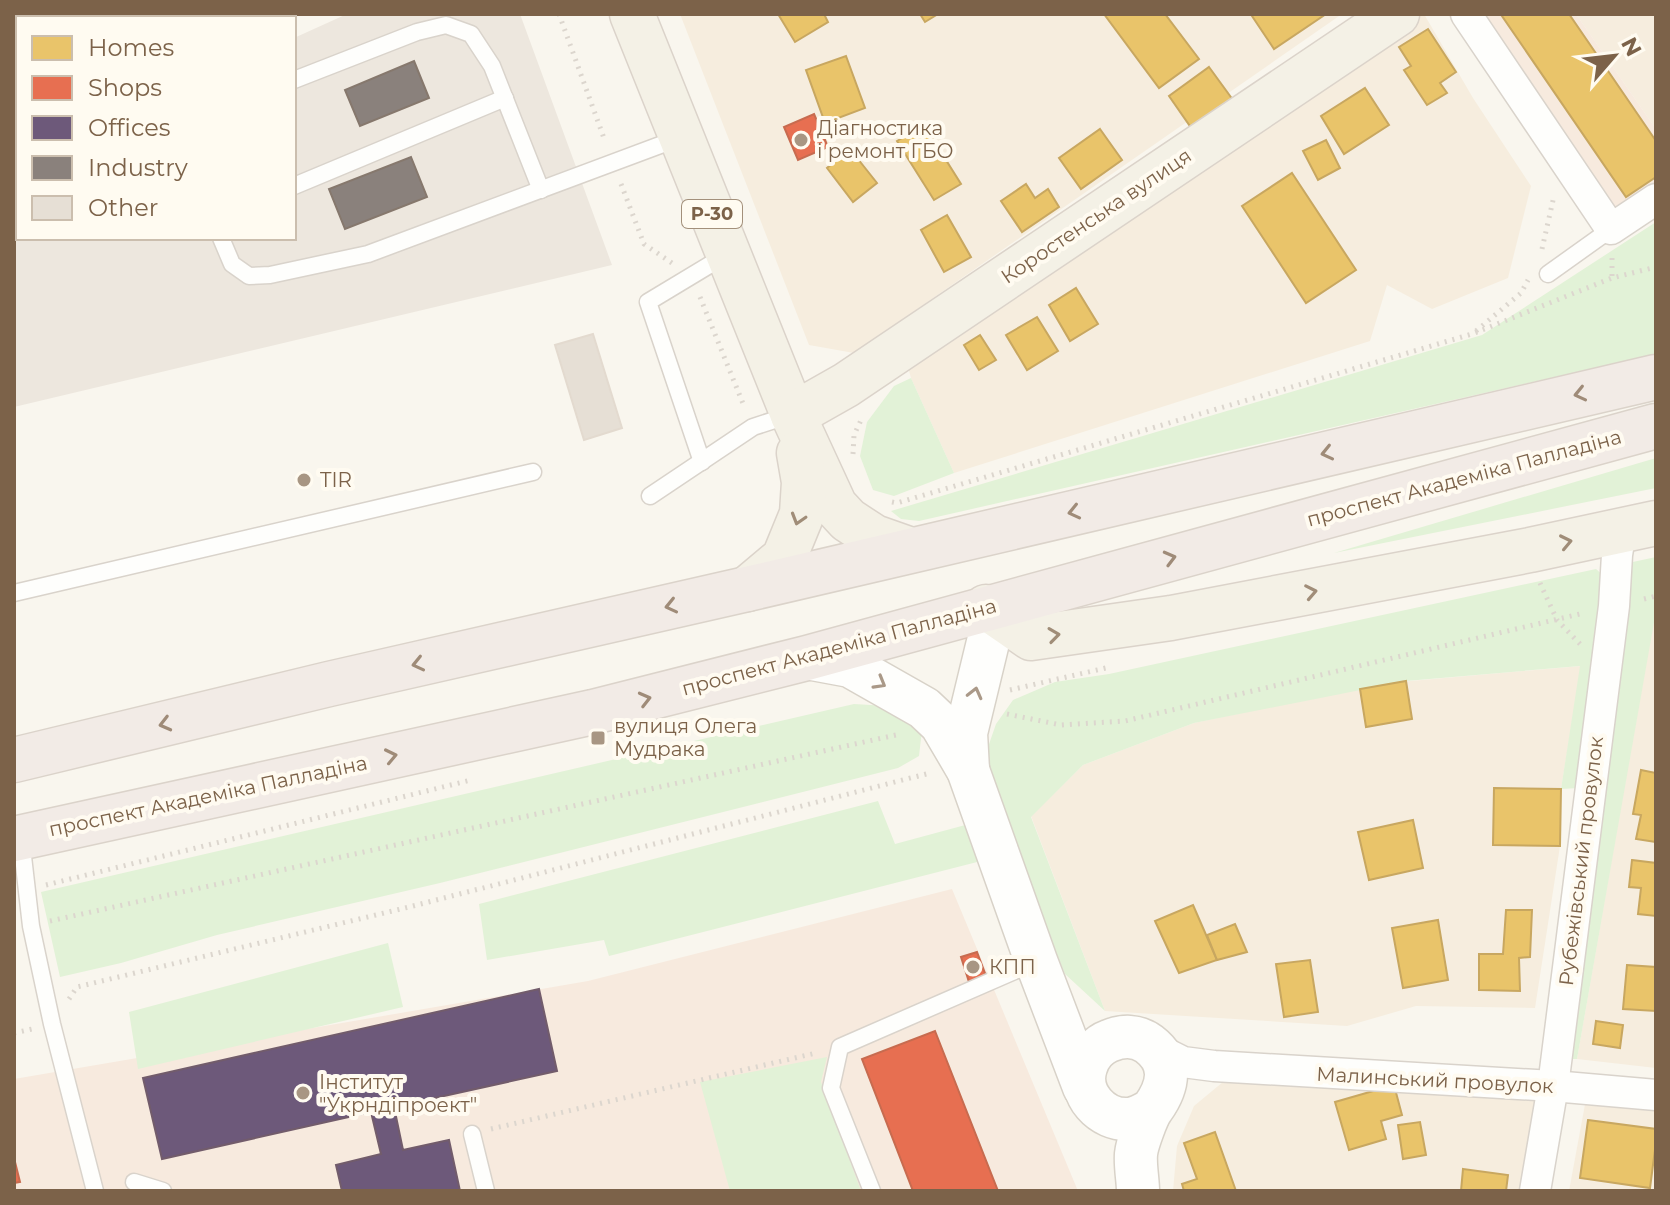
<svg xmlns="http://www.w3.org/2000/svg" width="1670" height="1205" font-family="Montserrat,sans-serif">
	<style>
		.residential { fill: #f6edde }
		.commercial { fill: #f7eade }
		.industrial { fill: #ede7de }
		.green { fill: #e2f2d7 }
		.homes { fill: #e9c46a; stroke: #c8a760; stroke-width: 2 }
		.shops { fill: #e76f51; stroke: #c76b4f; stroke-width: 2 }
		.offices { fill: #6d597a; stroke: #725c6b; stroke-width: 2 }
		.industry { fill: #8a817c; stroke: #86786d; stroke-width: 2 }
		.building { fill: #e6dfd5; stroke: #e3dacf; stroke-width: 2 }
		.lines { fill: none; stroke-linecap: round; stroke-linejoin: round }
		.lane-casing { stroke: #d9d3cb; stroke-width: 19 }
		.street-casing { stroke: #d9d3cb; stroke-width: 33 }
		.secondary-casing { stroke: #d8d2c8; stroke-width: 45 }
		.primary-casing { stroke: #dbd3ca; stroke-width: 47 }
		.highway-casing { stroke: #dbd3ca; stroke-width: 47 }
		.path { stroke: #dcd6ce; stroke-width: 5; stroke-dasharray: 2 6; stroke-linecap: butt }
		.lane { stroke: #fefefc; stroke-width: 16 }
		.street { stroke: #fefefc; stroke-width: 30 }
		.secondary { stroke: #fefefc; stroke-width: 42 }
		.primary { stroke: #f4f1e6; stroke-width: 44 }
		.highway { stroke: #f2ebe6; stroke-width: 44 }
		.oneway { stroke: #9f8b78 }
		.oneway2 { stroke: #a08d78 }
		.oneway3 { stroke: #a98 }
		.poi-dot { fill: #a89683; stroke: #fffbf1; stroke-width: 3 }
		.labels { text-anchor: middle; stroke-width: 8; stroke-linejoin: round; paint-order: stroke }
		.shield { fill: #fffbf1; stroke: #a3907b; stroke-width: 2 }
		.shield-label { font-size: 18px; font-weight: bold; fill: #7c6249 }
		.poi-label { font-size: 20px; fill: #7c6249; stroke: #fffbf1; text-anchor: start }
		.street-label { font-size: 20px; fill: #7c6249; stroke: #fffbf1 }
	</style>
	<rect width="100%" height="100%" fill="#f9f6ee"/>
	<g class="residential">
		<path d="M680,14H1342L854,353L809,345Z"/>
		<path d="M1414,14H1424L1473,98L1531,186L1508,278L1432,309L1387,285L1370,341L954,473L911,378L906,360Z"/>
		<path d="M1576,14H1656V129Z"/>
		<path d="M1655,611H1656V1068L1577,1059Z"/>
		<path d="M1581,666L1561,789L1560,846L1535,1008L1416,1006L1347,1026L1105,1011L1031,816L1083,765L1194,723L1377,684Z"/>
		<path d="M1241,1067L1537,1093L1519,1191H1173L1177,1146L1194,1106Z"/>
		<path d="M1586,1099L1656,1109V1191H1569Z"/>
	</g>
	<g class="commercial">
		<path d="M1481,14H1576L1656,129V189L1615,218Z"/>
		<path d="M952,889L1078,1191H14V1079L588,981Z"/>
	</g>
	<path class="industrial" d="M347,14H520L612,265L14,407V169L18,167V238H294V38Z"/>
	<g class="green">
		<path d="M1656,222V354L919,521L901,519L891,511L1482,335Z"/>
		<path d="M911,378L954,473L894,496L873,490L860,456L867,422L894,386Z"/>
		<path d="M1656,458V488L1334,553Z"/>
		<path d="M1656,557V611L1577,1059H1569L1628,563Z"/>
		<path d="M1596,569L1606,578L1579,788L1561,789L1580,666L1406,681L1194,723L1083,765L1031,817L1105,1011L1065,974L987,787L988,747L996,724L1013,700L1055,682L1109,674Z"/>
		<path d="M854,704L887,706L922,730L919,756L898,768L440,883L217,935L121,963L60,977L41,892Z"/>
		<path d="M878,801L895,844L969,824L985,860L609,956L604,940L487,960L479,904Z"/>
		<path d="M388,943L403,1007L138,1069L129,1012Z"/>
		<path d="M827,1057L821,1082L861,1191H730L700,1082Z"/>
	</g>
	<g class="homes">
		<path d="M778,14H824L828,22L795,42Z"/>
		<path d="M920,14H938L925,22Z"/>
		<path d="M1104,14H1165L1199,59L1159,88Z"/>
		<path d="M1255,14H1326L1274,49L1252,16Z"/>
		<path d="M1504,14H1569L1656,141V177L1626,197L1502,16Z"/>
		<path d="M1428,29L1456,72L1440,83L1447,93L1427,105L1404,70L1411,66L1399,47Z"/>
		<path d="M846,56L865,108L825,123L806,70Z"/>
		<path d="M1209,67L1233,100L1192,129L1169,96Z"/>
		<path d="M1365,88L1389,125L1344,154L1321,116Z"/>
		<path d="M924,125L961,184L934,200L897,141Z"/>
		<path d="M1100,129L1122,160L1081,189L1059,158Z"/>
		<path d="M1326,140L1340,168L1318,180L1303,151Z"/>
		<path d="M850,149L877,183L853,202L827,168Z"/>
		<path d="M1292,173L1356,270L1306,303L1242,206Z"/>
		<path d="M1026,184L1035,198L1048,189L1059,207L1022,232L1001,201Z"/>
		<path d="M947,215L971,257L944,272L921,230Z"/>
		<path d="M1076,288L1098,324L1070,341L1049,305Z"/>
		<path d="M1037,317L1058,351L1027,370L1006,335Z"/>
		<path d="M980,335L996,360L979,370L964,345Z"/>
		<path d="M1406,681L1412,719L1366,727L1360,689Z"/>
		<path d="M1641,770L1656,773V842L1636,839L1641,815L1633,814Z"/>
		<path d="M1494,788L1561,789L1560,846L1493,845Z"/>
		<path d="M1413,820L1423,868L1369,880L1358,832Z"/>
		<path d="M1632,860L1656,863V916L1638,914L1641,888L1629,887Z"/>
		<path d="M1193,905L1217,960L1179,973L1155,921Z"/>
		<path d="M1506,910H1532L1530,957L1519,958L1520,991L1479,990V954H1503Z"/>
		<path d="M1438,920L1448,980L1403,988L1392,928Z"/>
		<path d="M1235,924L1247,952L1217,960L1207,935Z"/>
		<path d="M1310,960L1318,1012L1284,1017L1276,964Z"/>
		<path d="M1627,965L1656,967V1011L1623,1009Z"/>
		<path d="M1596,1021L1623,1025L1620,1048L1593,1044Z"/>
		<path d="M1394,1085L1402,1115L1381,1121L1386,1139L1349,1150L1335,1102Z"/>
		<path d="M1588,1120L1656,1129V1142L1650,1188L1580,1178Z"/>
		<path d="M1420,1122L1426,1155L1403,1159L1398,1125Z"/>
		<path d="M1215,1132L1236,1191H1184L1182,1184L1197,1179L1184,1143Z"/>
		<path d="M1463,1169L1508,1175L1506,1191H1461Z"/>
	</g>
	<g class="shops">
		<path d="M814,114L828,147L798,160L784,127Z"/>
		<path d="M977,952L986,976L969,982L961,957Z"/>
		<path d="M935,1031L998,1191H913L862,1059Z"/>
		<path d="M14,1158L20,1182L14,1183Z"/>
	</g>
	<path class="offices" d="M539,989L557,1071L394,1107L403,1150L449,1140L460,1191H342L336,1165L381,1154L371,1112L162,1159L143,1078Z"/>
	<g class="industry">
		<path d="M414,61L429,98L360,126L345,90Z"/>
		<path d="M411,157L427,197L345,229L329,189Z"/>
	</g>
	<g class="building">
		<path d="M41,14H206L208,18H33Z"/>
		<path d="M593,334L622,428L584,440L555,345Z"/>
	</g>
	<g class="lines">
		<g class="lane-casing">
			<g id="lane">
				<path d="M294,80L417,32L446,25L471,34L492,66L541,190"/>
				<path d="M294,186L505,98"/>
				<path d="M221,238L232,264L249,276L270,275L368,254L679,138"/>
				<path d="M1548,274L1611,229"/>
				<path d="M702,462L648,302L726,255"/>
				<path d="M650,496L753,427L790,415"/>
				<path d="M14,593L533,472"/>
				<path d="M21,839L31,926L52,1024L95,1191"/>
				<path d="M472,1134L486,1191"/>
				<path d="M134,1182L163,1191"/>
				<path d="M872,1191L831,1088L840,1047L1035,962"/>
			</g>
		</g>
		<g class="street-casing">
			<g id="street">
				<path d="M1466,14L1611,229L1656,199"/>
				<path d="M1153,1047L1183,1062L1214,1066L1553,1086L1656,1095"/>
				<path d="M1535,1191L1553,1086L1614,606L1617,555L1621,530"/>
			</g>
		</g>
		<g class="secondary-casing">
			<g id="secondary">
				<path d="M807,658L850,666L924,708L941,724L968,770L1036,961L1084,1087"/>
				<path d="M968,770L966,733L989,638L986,607"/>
				<path d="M1138,1191C1138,1180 1135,1166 1136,1154C1137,1144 1147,1116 1153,1108C1168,1087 1174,1063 1149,1044C1137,1035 1123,1035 1109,1041C1098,1045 1089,1056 1086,1067C1077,1094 1102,1121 1129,1119C1138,1118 1144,1114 1151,1110"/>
			</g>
		</g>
		<g class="primary-casing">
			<g id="primary">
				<path d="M632,14L793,415L835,506L848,520L874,537L911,550"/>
				<path d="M793,415L846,385L1397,14"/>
				<path d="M747,589L784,558L802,514L804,482L799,453"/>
				<path d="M986,607L1031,638L1171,618L1530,550L1656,523"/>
			</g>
		</g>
		<g class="highway-casing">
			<g id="highway">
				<path d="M14,760L329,684L747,589L1656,377"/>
				<path d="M14,839L593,712L807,658L1656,426"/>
			</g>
		</g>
		<g class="path">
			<path d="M559,14L605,141"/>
			<path d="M621,184L644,244L672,263"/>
			<path d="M1542,249L1554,196"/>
			<path d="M1612,258V278"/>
			<path d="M700,297L744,406"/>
			<path d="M1476,331L1521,293L1528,280"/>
			<path d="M853,454L854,435L862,418"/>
			<path d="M892,502L897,503L1472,334L1612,278L1656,267"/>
			<path d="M1540,583L1557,620L1580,644"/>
			<path d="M1644,599L1656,596"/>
			<path d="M1010,690L1110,667"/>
			<path d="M1007,714L1061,725L1125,721L1584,613"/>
			<path d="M46,885L471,780"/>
			<path d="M50,921L896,735"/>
			<path d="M69,999L77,987L409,907L930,773"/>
			<path d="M14,1033L32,1029"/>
			<path d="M491,1129L816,1053"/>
		</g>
		<use href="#lane" class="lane"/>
		<use href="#street" class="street"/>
		<use href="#secondary" class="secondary"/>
		<use href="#primary" class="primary"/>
		<use href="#highway" class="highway"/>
	</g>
	<defs><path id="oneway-chevron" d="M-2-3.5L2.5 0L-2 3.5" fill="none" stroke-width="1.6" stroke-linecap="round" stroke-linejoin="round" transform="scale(2)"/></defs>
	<g class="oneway">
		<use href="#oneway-chevron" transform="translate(1580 394) rotate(167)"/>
		<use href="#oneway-chevron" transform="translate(1327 453) rotate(167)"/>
		<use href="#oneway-chevron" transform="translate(1074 512) rotate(167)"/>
		<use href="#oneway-chevron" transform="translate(1170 558) rotate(-15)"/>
		<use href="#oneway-chevron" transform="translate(671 606) rotate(167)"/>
		<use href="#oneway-chevron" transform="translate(418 664) rotate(167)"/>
		<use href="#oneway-chevron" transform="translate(645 699) rotate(-14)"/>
		<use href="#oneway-chevron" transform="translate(165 724) rotate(166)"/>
		<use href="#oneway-chevron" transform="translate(391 756) rotate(-12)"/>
	</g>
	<g class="oneway2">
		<use href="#oneway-chevron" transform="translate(798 519) rotate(107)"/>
		<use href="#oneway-chevron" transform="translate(1566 542) rotate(-12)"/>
		<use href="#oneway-chevron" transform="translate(1311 592) rotate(-11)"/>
		<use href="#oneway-chevron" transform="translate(1054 635) rotate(-8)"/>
	</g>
	<g class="oneway3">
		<use href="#oneway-chevron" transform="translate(880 683) rotate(30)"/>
		<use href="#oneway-chevron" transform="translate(975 693) rotate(-76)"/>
	</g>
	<g class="poi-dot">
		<circle cx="801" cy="140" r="8"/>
		<circle cx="304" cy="480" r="8"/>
		<rect x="590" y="730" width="16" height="16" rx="4"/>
		<circle cx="973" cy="967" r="8"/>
		<circle cx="303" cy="1093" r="8"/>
	</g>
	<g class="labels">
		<rect class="shield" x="682" y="200" width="60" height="28" rx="6"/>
		<g class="shield-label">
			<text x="712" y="220">Р-30</text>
		</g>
		<g class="poi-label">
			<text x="817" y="135">Діагностика<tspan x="817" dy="23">і ремонт ГБО</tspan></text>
			<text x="320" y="487">TIR</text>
			<text x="614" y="733">вулиця Олега<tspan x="614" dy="23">Мудрака</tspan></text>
			<text x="989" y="974">КПП</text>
			<text x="319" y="1089">Інститут<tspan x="319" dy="23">"Укрндіпроект"</tspan></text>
		</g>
		<g class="street-label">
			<text transform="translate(1096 216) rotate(-34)" y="7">Коростенська вулиця</text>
			<text transform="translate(1464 478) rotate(-15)" y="7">проспект Академіка Палладіна</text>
			<text transform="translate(839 647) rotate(-15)" y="7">проспект Академіка Палладіна</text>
			<text transform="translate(208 796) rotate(-12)" y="7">проспект Академіка Палладіна</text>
			<text transform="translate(1581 861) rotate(-83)" y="7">Рубежівський провулок</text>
			<text transform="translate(1435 1080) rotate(3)" y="7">Малинський провулок</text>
		</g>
	</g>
	<rect width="1670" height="1205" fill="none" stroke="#7c6249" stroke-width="32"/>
	<rect x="16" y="16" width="280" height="224" fill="#fffbf1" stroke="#cbbeae" stroke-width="2"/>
	<rect x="32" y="36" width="40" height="24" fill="#e9c46a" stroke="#cbbeae" stroke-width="2"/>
	<text x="88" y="56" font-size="24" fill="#7c6249">Homes</text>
	<rect x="32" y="76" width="40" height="24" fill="#e76f51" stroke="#cbbeae" stroke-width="2"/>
	<text x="88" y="96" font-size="24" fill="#7c6249">Shops</text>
	<rect x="32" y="116" width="40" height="24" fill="#6d597a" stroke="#cbbeae" stroke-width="2"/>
	<text x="88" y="136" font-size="24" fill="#7c6249">Offices</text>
	<rect x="32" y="156" width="40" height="24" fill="#8a817c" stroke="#cbbeae" stroke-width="2"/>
	<text x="88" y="176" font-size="24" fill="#7c6249">Industry</text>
	<rect x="32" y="196" width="40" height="24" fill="#e6dfd5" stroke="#cbbeae" stroke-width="2"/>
	<text x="88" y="216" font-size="24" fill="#7c6249">Other</text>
	<g transform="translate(1614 56) rotate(62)" stroke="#fffbf1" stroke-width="6" paint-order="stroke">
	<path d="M0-6L14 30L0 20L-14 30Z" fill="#7c6249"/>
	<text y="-12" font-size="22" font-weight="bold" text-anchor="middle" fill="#7c6249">N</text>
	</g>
</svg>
